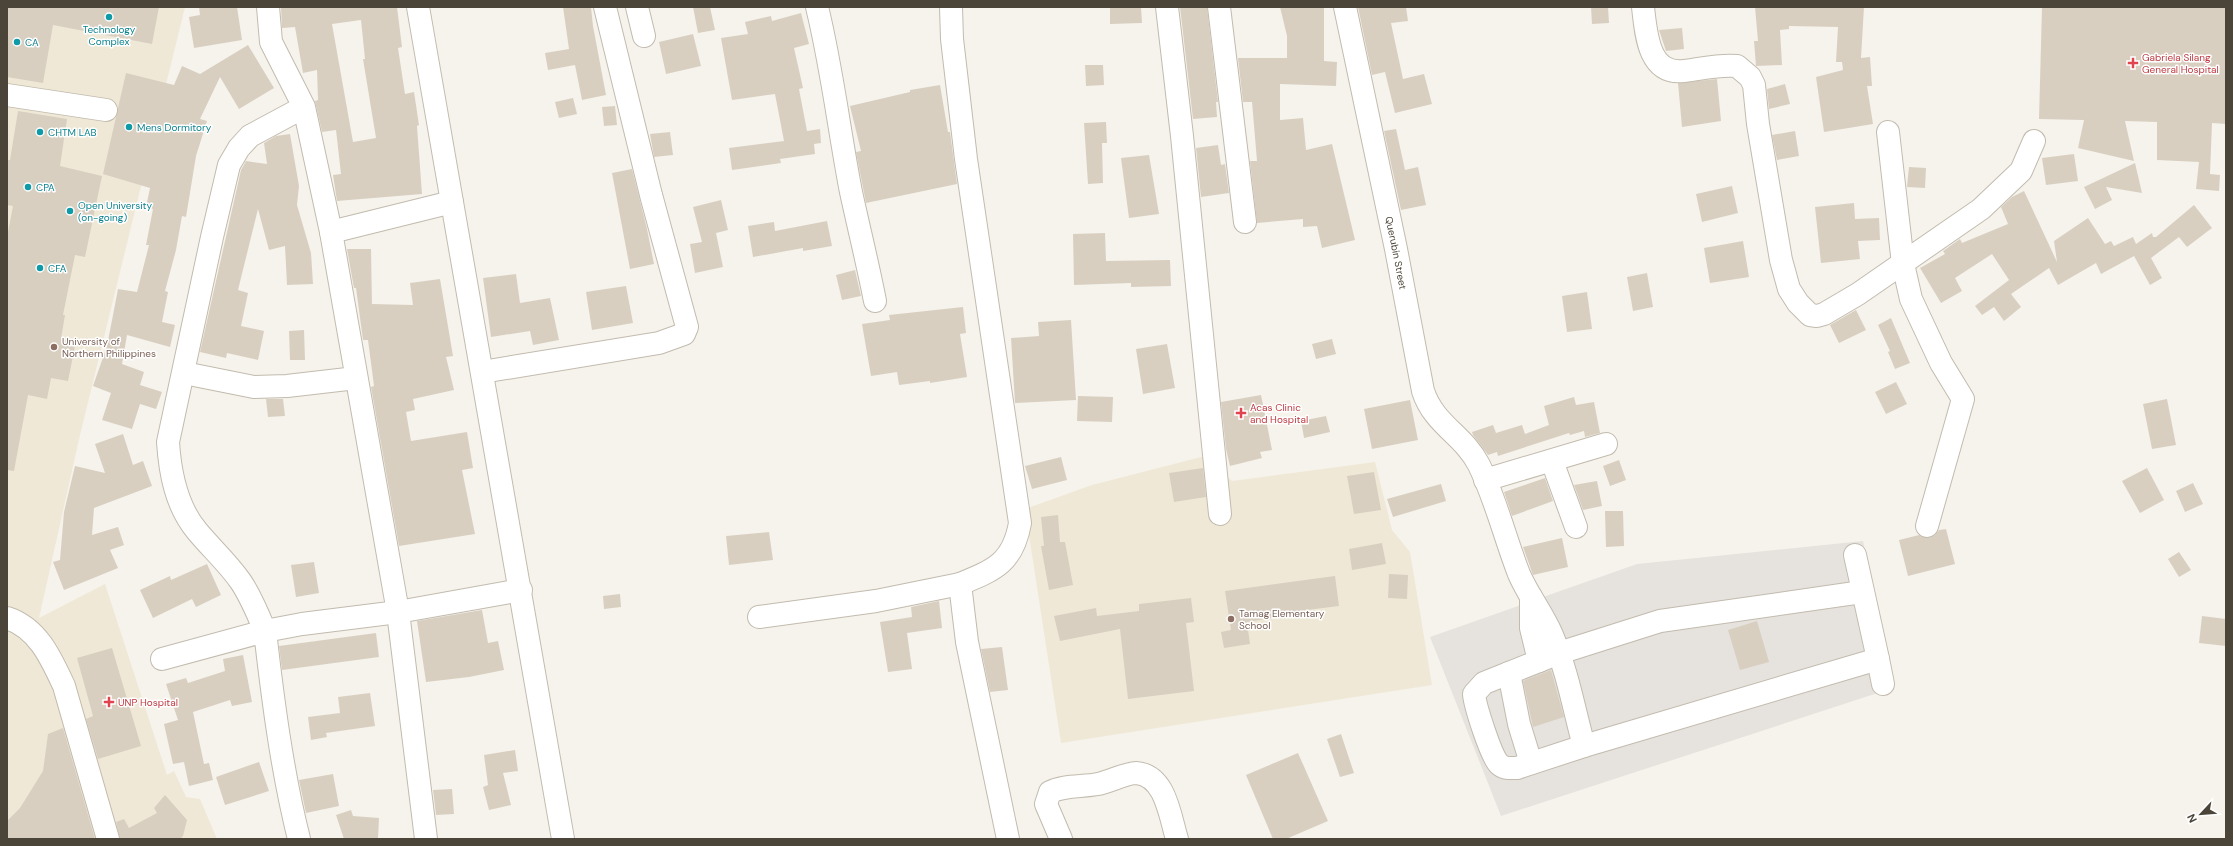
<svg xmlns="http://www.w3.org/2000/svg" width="2233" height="846" font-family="'DM Sans',sans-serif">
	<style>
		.industrial { fill: #e6e2dd }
		.education { fill: #efe8d6 }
		.building { fill: #d8cfc1; fill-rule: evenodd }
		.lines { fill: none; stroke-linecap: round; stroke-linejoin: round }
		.minor-casing { stroke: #c2bbae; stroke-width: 24 }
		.minor { stroke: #fff; stroke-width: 22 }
		.culture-dot { fill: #0f9aa8; stroke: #fff; stroke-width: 1.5 }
		.health-dot { fill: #e0444e; stroke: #fff; stroke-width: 1.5 }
		.education-dot { fill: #8d6e63; stroke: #fff; stroke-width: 1.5 }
		.labels { text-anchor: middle; stroke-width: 3; stroke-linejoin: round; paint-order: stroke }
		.culture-label { font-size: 10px; fill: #0d838f; stroke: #fff; text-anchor: start }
		.health-label { font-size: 10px; fill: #be3a42; stroke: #fff; text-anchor: start }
		.street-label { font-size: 10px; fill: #4b4439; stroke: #fff }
		.education-label { font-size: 10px; fill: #785e54; stroke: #fff; text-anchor: start }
	</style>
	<rect width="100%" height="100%" fill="#f6f3ec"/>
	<path class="industrial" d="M1863,541L1893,688L1501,816L1430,637L1637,564Z"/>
	<g class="education">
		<path d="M7,7H185L80,435L39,618L105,584L167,775L174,771L186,797L200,799L217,839H7Z"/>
		<path d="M1205,456L1232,481L1375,462L1392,530L1410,552L1432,685L1061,743L1025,509L1092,485Z"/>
	</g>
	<g class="building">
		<path d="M7,7H159L152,44L53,25L43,83L7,77Z"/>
		<path d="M199,7H237L242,40L194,48L189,17L200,15Z"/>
		<path d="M281,7H397L402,47L398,48L405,94L414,92L419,125L417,126L422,194L337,201L333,175L341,174L336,130L322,132L315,101L318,100L317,70L303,73L295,27L282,28ZM361,20L365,59H363L376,138L353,142L332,24Z"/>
		<path d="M563,7H591L593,26L606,95L582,100L575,65L548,70L545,53L569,49Z"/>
		<path d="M693,7H710L715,30L698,33Z"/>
		<path d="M1110,7H1141L1142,23L1110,24Z"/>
		<path d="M1180,7H1207L1218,102H1216L1217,117L1193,119Z"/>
		<path d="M1280,7H1324V61L1337,62L1336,86L1280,84V120L1303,118L1306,150L1332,144L1355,240L1322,248L1317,226L1303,227V219L1257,223L1250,161H1257L1252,102H1243L1238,58H1287V36Z"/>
		<path d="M1358,7H1406L1408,21L1391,23L1403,79L1424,74L1432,104L1395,113L1385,72L1372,75Z"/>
		<path d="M1591,7H1608L1609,23L1592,24Z"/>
		<path d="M1755,7H1864L1861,58L1870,57L1872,86H1867L1873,124L1824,132L1816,77L1843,70L1842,62H1836L1838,27L1789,26V29L1780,30L1782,65L1756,66L1754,41H1758Z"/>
		<path d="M2042,7H2226V124L2212,123L2210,174L2220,175L2219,191L2196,189L2199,162L2157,160V122L2125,121L2134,161L2078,148L2084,120L2039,119Z"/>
		<path d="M801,13L809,44L794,48L803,88L799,89L807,131L820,129L821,143L814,144L815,154L780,159L781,163L732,170L729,148L784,141L775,94L732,100L721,38L748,34L745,22L771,16L772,21Z"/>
		<path d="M1682,28L1684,49L1666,51L1659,30Z"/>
		<path d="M693,34L701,66L666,74L659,42Z"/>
		<path d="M248,45L274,88L239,109L220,77L200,119L207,121L196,156L186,217L182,216L176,250L165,291L168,292L162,322L175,325L170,347L127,335L122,364L144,372L140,385L162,392L156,409L140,404L132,429L102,420L111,393L93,386L107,346L118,289L137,292L149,245H146L153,209L146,207L150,188L103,174L126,73L174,85L182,66L200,74Z"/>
		<path d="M1085,65H1103L1104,85L1086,86Z"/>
		<path d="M1717,79L1721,121L1682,127L1678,83Z"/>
		<path d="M1785,84L1790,104L1769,109L1767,89Z"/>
		<path d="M940,85L948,132H950L957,184L866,203L856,152L861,151L850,106L910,92V90Z"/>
		<path d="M573,98L577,114L559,118L555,102Z"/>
		<path d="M615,106L617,125L604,126L602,107Z"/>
		<path d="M18,111L67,119L60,166L102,176L85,257L75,255L63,315H65L61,339L76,341L68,381L51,378L47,399L28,395L14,471L7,470V237L13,206L7,205V160H10Z"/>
		<path d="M1106,122L1107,143H1102L1103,183L1088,184L1084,123Z"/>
		<path d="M1396,129L1405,170L1418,167L1426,205L1401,210L1384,131Z"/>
		<path d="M1795,131L1799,156L1777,160L1772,135Z"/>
		<path d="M670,132L673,155L654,157L650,134Z"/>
		<path d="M290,134L299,186L297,205L311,253L313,284L287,285L285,246L269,250L258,209L238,290L248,293L241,326L264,331L258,360L227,353L226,358L200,352L241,170L246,161L267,164L264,143L276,136Z"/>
		<path d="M1218,145L1221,165L1225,164L1229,193L1201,197L1196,148Z"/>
		<path d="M2074,154L2078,181L2046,185L2042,158Z"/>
		<path d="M1149,155L1159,214L1129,218L1121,158Z"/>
		<path d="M2135,163L2142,193L2106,187L2112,200L2095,209L2084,187Z"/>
		<path d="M1909,167L1926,168L1925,188L1907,187Z"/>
		<path d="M632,169L647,229L654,264L630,269L612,173Z"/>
		<path d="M1732,186L1738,213L1702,222L1696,194Z"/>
		<path d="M2024,191L2057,262L2054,241L2088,218L2105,244L2111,241L2114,246L2133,237L2136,244L2152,233L2153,237H2156L2194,205L2212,228L2187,247L2179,237L2151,258L2162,278L2150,285L2134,256L2101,274L2096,263L2058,285L2049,268L2011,294L2021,307L2004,321L1994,307L1982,315L1975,306L2009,280L1992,254L1955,278L1962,291L1941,303L1920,268L1945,254L1943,251L1960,239L1962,243L2008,224L2001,207L2012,197Z"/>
		<path d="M721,200L728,230L716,233L723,267L695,273L690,244L702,242L693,207Z"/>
		<path d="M1854,203L1855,219L1879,218L1880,240L1858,241L1860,259L1821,263L1815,207Z"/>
		<path d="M827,221L832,246L803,251V248L753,257L748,226L774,222L775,231Z"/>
		<path d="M1105,233L1106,261L1170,260L1171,286L1131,287V283L1074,285L1073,234Z"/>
		<path d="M1743,241L1749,277L1710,283L1704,248Z"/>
		<path d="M347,249H371L372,304L413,305L410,283L440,279L453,356L446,357L454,390L413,399L415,410L406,412L411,441L467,432L473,468L462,470L475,534L399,546L371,387L374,386L368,340H363L356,288H354Z"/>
		<path d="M855,270L861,296L842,300L836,275Z"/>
		<path d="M1647,273L1653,307L1633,311L1627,277Z"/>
		<path d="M516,274L520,303L550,298L559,340L533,345L530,331L491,337L483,278Z"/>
		<path d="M626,286L633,323L592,330L586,292Z"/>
		<path d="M1587,292L1592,329L1567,332L1562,296Z"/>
		<path d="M963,307L966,333L960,334L967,377L930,383V381L899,385L897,372L871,376L862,324L890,320L889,315Z"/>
		<path d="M1856,310L1866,330L1839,343L1830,325Z"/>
		<path d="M1891,318L1910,363L1895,369L1888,352L1890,351L1878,325Z"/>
		<path d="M1071,320L1076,400L1015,403L1011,338L1039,336L1038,322Z"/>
		<path d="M304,330L305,360H290L289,331Z"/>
		<path d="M1332,339L1336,354L1316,359L1312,344Z"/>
		<path d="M1167,344L1175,388L1143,394L1136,349Z"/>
		<path d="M1896,382L1907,404L1886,414L1875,392Z"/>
		<path d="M1261,395L1272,450L1260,452L1262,458L1230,466L1226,449L1221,402Z"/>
		<path d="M1078,396L1113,397L1112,422L1077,421Z"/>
		<path d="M1574,397L1576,405L1594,402L1600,433L1585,437L1584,431L1570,435L1569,433L1498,456L1497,452L1488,455L1473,435L1472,432L1493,425L1496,433L1522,425L1525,434L1549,425L1544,406Z"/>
		<path d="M266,399H283L285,416L268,417Z"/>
		<path d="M2167,399L2176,445L2152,449L2143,404Z"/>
		<path d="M1410,400L1418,440L1372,449L1364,409Z"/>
		<path d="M1326,416L1330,432L1304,438L1301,421Z"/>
		<path d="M123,434L133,465L143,461L152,486L94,508L92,535L118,527L124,545L110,550L118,568L64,590L53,562L60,560L64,512L75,466L105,473L95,444Z"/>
		<path d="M1061,457L1067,480L1032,489L1025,466Z"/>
		<path d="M1619,460L1626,480L1610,486L1603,466Z"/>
		<path d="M1203,468L1206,497L1174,502L1169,473Z"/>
		<path d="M2147,468L2164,500L2140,513L2122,481Z"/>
		<path d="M1374,472L1381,510L1354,514L1347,476Z"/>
		<path d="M1545,478L1553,501L1512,516L1504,492Z"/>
		<path d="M1597,481L1602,506L1583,510L1574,485Z"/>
		<path d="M2193,483L2203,504L2185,512L2176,491Z"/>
		<path d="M1441,484L1446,501L1393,517L1387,499Z"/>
		<path d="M1605,511H1623L1624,546L1606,547Z"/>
		<path d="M1058,515L1060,542H1065L1073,585L1049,590L1041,546H1044L1041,517Z"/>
		<path d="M1946,529L1955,564L1908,576L1899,540L1919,535L1930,538L1935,535L1939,530Z"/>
		<path d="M769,532L773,560L729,565L726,536Z"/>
		<path d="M1562,538L1568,567L1533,575L1523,547Z"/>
		<path d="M1382,543L1386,564L1352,570L1349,549Z"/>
		<path d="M2179,552L2191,570L2179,577L2168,559Z"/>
		<path d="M314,562L319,593L296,597L291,565Z"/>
		<path d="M207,564L221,595L196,607L192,599L153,618L140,590L170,576L171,580Z"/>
		<path d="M1389,574L1408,575L1407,599L1388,598Z"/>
		<path d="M1335,576L1339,606L1283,613L1284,616L1247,622L1250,644L1224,648L1221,632L1231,630L1225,591Z"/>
		<path d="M620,594L621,607L604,609L603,596Z"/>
		<path d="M1191,598L1194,622L1186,623L1194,691L1128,699L1120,629L1060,641L1054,616L1096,608L1097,616L1139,611V604Z"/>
		<path d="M939,601L942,628L907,633L912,669L888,672L880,622L912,617L911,607Z"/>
		<path d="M482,610L488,643L498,641L504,670L469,677L426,682L417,621Z"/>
		<path d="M2202,616L2226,619V646L2199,643Z"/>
		<path d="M1757,621L1769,662L1740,670L1728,630Z"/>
		<path d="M376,633L379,657L282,670L279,646Z"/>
		<path d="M1002,647L1008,690L990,692L981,649Z"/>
		<path d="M112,648L141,746L98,759L86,719L93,716L77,658Z"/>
		<path d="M243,655L252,702L232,706L230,700L193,712L204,764L209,763L213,780L189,786L184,762L173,764L164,724L178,720L166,684L186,678L188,683L225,671L223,659Z"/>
		<path d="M1551,670L1564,717L1533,727L1523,681Z"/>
		<path d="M370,693L375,726L326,733L327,737L311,740L308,717L340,713L338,697Z"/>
		<path d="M63,728L95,839H7V821L20,808L43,771L48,734Z"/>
		<path d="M1341,734L1354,773L1340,777L1327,739Z"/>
		<path d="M515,750L518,771L503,773L511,805L489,810L483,787L488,785L484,755Z"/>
		<path d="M1298,753L1328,821L1286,839H1273L1246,775Z"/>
		<path d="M259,762L269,791L225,805L216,777Z"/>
		<path d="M333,774L339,806L306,813L299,780Z"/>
		<path d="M452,789L454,814L436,815L433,790Z"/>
		<path d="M165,795L187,820L183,836L180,839H120L116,822L124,819L129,828L157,813L154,808Z"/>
		<path d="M351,810L353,816L379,818L378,839H344L336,815Z"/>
	</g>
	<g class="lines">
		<g class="minor-casing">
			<g id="minor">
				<path d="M268,7L271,42L304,107L331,232L398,612L302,624L265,631C258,614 251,597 241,582C228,563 211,548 197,531C176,506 170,473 168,442L212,237L229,165L239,148L250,136L304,107"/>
				<path d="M418,7L563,839"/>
				<path d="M637,7L644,36"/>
				<path d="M817,7C832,68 839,130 851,192C859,229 868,265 875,301"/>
				<path d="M951,7L952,39L966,159L1020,523C1013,563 994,570 960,584L967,642L1008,839"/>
				<path d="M1167,7L1182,136L1220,514"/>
				<path d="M1219,7L1245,222"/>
				<path id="s1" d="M1345,7L1396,249L1423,391C1434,425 1464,435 1479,465C1496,500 1505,538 1519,574C1528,595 1543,614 1552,635C1567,670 1574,709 1584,746L1878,659L1855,555"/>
				<path d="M1643,7C1646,33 1648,75 1684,71C1702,69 1719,64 1737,66L1750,77L1754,85L1758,124L1781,260L1789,289L1798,303L1810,315L1817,316L1824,314L1858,294L1981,209L2021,171L2034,141"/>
				<path d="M7,95L106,110"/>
				<path d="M1888,132L1903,264L1911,299L1941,363L1963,399L1927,526"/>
				<path d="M331,232L452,202"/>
				<path d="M482,372L659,343L684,334L687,327L651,195L605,7"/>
				<path d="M184,373L254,387L287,386L356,378"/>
				<path d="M1552,461L1576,527"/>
				<path d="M1485,480L1606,444"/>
				<path d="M1531,597V628L1539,661"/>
				<path d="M759,617L876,601L960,584"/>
				<path d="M7,618C38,628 51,658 64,686L108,839"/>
				<path d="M162,659L265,631C273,701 282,771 299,839"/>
				<path d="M1878,659L1883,684"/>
				<path d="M1509,673L1519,724L1531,763"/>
				<path d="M1584,746L1517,768C1510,768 1504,769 1499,764C1491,756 1475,706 1474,694L1484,683L1559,653L1660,621L1862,592"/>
				<path d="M426,839L398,612L521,590"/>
				<path d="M1061,839L1046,804L1050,792C1064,785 1082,787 1098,784C1108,782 1127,773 1136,773C1166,775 1170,817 1177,839"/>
			</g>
		</g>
		<use href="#minor" class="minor"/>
	</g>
	<g class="culture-dot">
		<circle cx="109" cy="17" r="4"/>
		<circle cx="17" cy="42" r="4"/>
		<circle cx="129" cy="127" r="4"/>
		<circle cx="40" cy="132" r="4"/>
		<circle cx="28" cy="187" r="4"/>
		<circle cx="70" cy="211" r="4"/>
		<circle cx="40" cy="268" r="4"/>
	</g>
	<g class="health-dot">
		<path d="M2131 57h4v4h4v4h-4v4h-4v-4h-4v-4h4z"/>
		<path d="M1239 407h4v4h4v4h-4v4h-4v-4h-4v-4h4z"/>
		<path d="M107 696h4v4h4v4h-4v4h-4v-4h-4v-4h4z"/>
	</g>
	<g class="education-dot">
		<circle cx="54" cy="347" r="4"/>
		<circle cx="1231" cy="619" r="4"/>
	</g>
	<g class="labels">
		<g class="culture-label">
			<text x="109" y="33" text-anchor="middle">Technology<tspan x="109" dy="12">Complex</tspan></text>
			<text x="25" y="46">CA</text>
			<text x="137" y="131">Mens Dormitory</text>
			<text x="48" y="136">CHTM LAB</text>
			<text x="36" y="191">CPA</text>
			<text x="78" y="209">Open University<tspan x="78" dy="12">(on-going)</tspan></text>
			<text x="48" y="272">CFA</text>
		</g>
		<g class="health-label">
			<text x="2142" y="61">Gabriela Silang<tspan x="2142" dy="12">General Hospital</tspan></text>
			<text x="1250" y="411">Acas Clinic<tspan x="1250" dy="12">and Hospital</tspan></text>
			<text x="118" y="706">UNP Hospital</text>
		</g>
		<g class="street-label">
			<text dy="4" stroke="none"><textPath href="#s1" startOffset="251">Querubin Street</textPath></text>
		</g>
		<g class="education-label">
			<text x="62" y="345">University of<tspan x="62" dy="12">Northern Philippines</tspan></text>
			<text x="1239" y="617">Tamag Elementary<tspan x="1239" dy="12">School</tspan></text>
		</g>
	</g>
	<rect width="2233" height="846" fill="none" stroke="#4b4439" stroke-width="16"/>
	<g transform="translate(2201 814) rotate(244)" stroke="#ffffff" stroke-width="3" paint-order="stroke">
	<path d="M0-3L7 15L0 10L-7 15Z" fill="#4b4439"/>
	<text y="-6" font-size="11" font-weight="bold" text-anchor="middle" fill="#4b4439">N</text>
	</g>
</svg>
